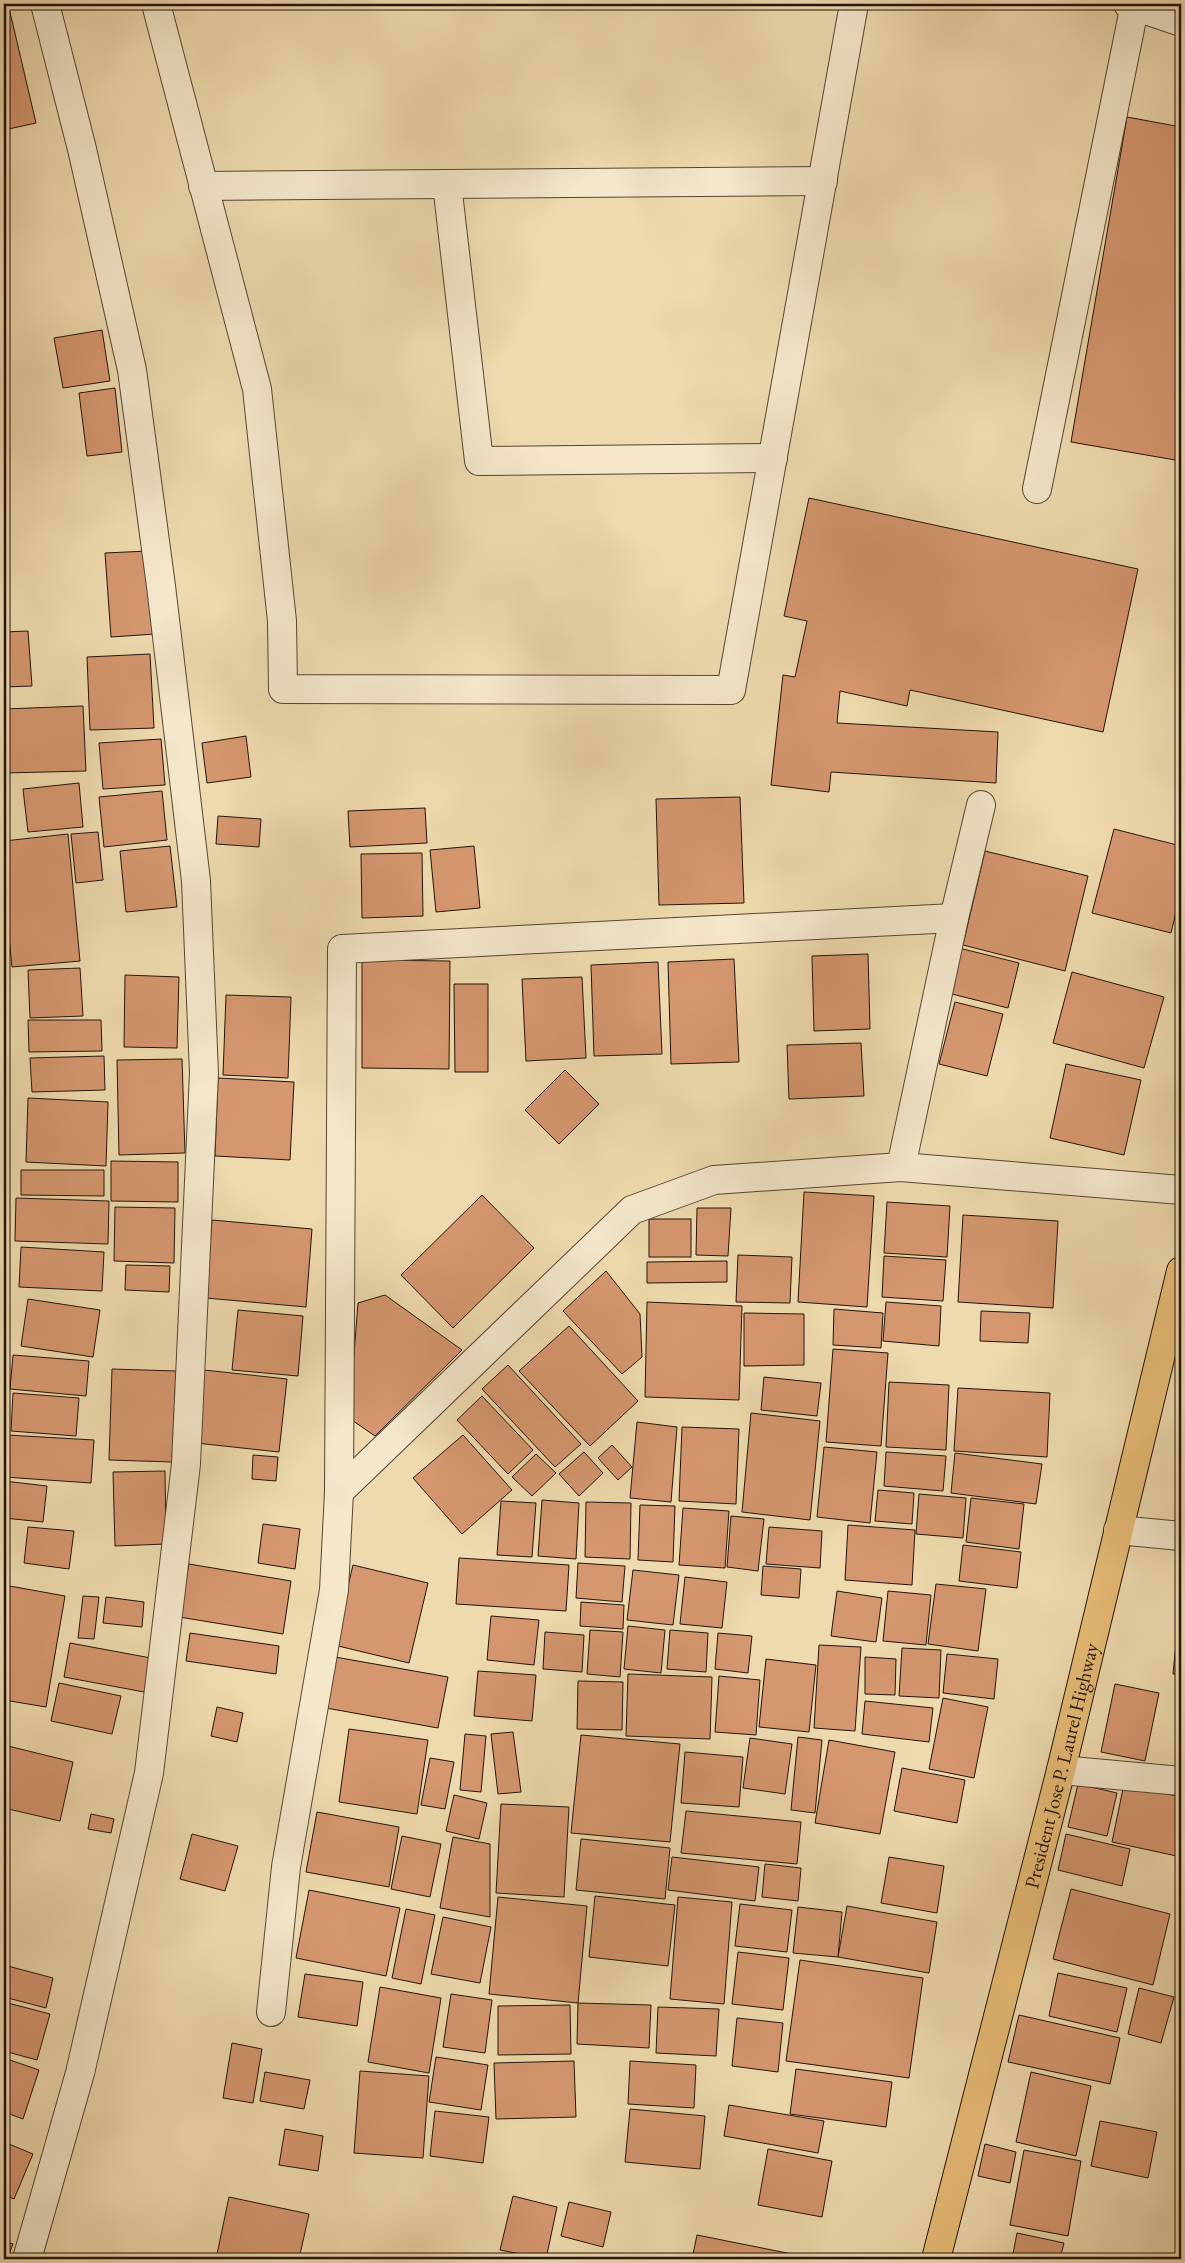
<svg xmlns="http://www.w3.org/2000/svg" width="1185" height="2263" font-family="'EB Garamond',serif">
	<style>
		.building { fill: #d59770; stroke: #231309 }
		.lines { fill: none; stroke-linecap: round; stroke-linejoin: round }
		.minor-casing { stroke: #564532; stroke-width: 30 }
		.highway-casing { stroke: #231309; stroke-width: 30 }
		.minor { stroke: #f4e7ca; stroke-width: 28 }
		.highway { stroke: #e7bd77; stroke-width: 28 }
		.labels { text-anchor: middle; stroke-width: 5; stroke-linejoin: round; paint-order: stroke }
		.street-label { font-size: 20px; fill: #231309; stroke: #f4e7ca }
	</style>
	<rect width="100%" height="100%" fill="#eedaae"/>
	<filter id="stains"><feTurbulence type="fractalNoise" baseFrequency=".004" numOctaves="4"/><feColorMatrix values="0 0 0 0 .2 0 0 0 0 .09 0 0 0 0 .02 0 0 0 .5 -.17"/></filter>
	<radialGradient id="worn" r=".72"><stop offset=".6" stop-color="#630" stop-opacity="0"/><stop offset="1" stop-color="#630" stop-opacity=".3"/></radialGradient>
	<g class="building">
		<path d="M10,12L36,123L4,130V14Z"/>
		<path d="M1127,117L1181,127V461L1071,442Z"/>
		<path d="M102,330L110,381L63,388L54,338Z"/>
		<path d="M115,388L122,452L87,456L79,393Z"/>
		<path d="M809,498L1138,569L1103,732L910,690L907,706L840,691L837,723L998,732L996,783L831,772L829,792L771,785L783,675L795,677L807,621L784,616Z"/>
		<path d="M148,551L155,634L111,637L105,553Z"/>
		<path d="M28,631L32,686L4,687V632Z"/>
		<path d="M150,654L154,728L90,730L87,657Z"/>
		<path d="M83,706L86,771L4,773V709Z"/>
		<path d="M246,736L251,777L207,783L202,743Z"/>
		<path d="M161,739L165,785L103,789L99,743Z"/>
		<path d="M79,783L83,827L28,832L23,789Z"/>
		<path d="M162,791L167,840L104,847L99,797Z"/>
		<path d="M740,797L744,903L659,905L656,799Z"/>
		<path d="M425,808L427,843L350,847L348,811Z"/>
		<path d="M218,816L261,819L259,847L216,844Z"/>
		<path d="M1114,829L1181,846V891L1171,933L1092,913Z"/>
		<path d="M98,832L103,880L76,883L71,834Z"/>
		<path d="M68,834L80,961L12,967L4,887V841Z"/>
		<path d="M170,846L177,907L126,912L120,851Z"/>
		<path d="M474,846L480,908L436,912L430,850Z"/>
		<path d="M985,851L1088,876L1065,971L963,945Z"/>
		<path d="M422,853L423,916L362,918L361,854Z"/>
		<path d="M959,948L1019,963L1008,1008L948,993Z"/>
		<path d="M868,954L870,1029L814,1031L812,956Z"/>
		<path d="M734,959L739,1062L671,1064L668,962Z"/>
		<path d="M362,960L450,961L449,1069L362,1068Z"/>
		<path d="M658,962L662,1054L594,1056L591,965Z"/>
		<path d="M80,968L83,1016L30,1018L28,970Z"/>
		<path d="M1072,972L1164,997L1144,1068L1053,1043Z"/>
		<path d="M125,975L179,977L177,1048L124,1047Z"/>
		<path d="M582,977L586,1058L526,1061L522,979Z"/>
		<path d="M454,984H488V1072H455Z"/>
		<path d="M226,995L291,997L288,1078L223,1075Z"/>
		<path d="M955,1002L1003,1014L987,1076L939,1064Z"/>
		<path d="M28,1020H101L102,1051L29,1052Z"/>
		<path d="M861,1043L864,1096L789,1099L787,1045Z"/>
		<path d="M104,1056L105,1090L32,1092L30,1058Z"/>
		<path d="M182,1059L185,1153L119,1155L117,1060Z"/>
		<path d="M1066,1064L1141,1080L1124,1155L1050,1138Z"/>
		<path d="M565,1070L599,1104L559,1144L525,1110Z"/>
		<path d="M218,1078L294,1082L290,1160L215,1156Z"/>
		<path d="M28,1098L108,1102L106,1166L26,1162Z"/>
		<path d="M111,1161L178,1162V1202L111,1201Z"/>
		<path d="M21,1170H104V1196L21,1195Z"/>
		<path d="M804,1192L874,1196L867,1307L798,1302Z"/>
		<path d="M482,1195L534,1248L453,1328L401,1275Z"/>
		<path d="M16,1198L109,1201L108,1244L15,1241Z"/>
		<path d="M887,1202L950,1206L947,1257L884,1253Z"/>
		<path d="M115,1207L175,1208L174,1263L114,1261Z"/>
		<path d="M697,1208H731L728,1256L696,1255Z"/>
		<path d="M963,1215L1058,1221L1053,1308L958,1302Z"/>
		<rect x="649" y="1219" width="42" height="38"/>
		<path d="M212,1220L312,1229L306,1307L206,1298Z"/>
		<path d="M21,1247L104,1252L102,1291L19,1287Z"/>
		<path d="M738,1255L792,1257L790,1303L736,1302Z"/>
		<path d="M884,1256L946,1260L943,1301L882,1297Z"/>
		<path d="M727,1261V1282L647,1283V1262Z"/>
		<path d="M126,1265L170,1266L169,1292L125,1290Z"/>
		<path d="M606,1271L640,1314L642,1357L622,1374L563,1311Z"/>
		<path d="M385,1295L462,1350L375,1436L349,1418L358,1303Z"/>
		<path d="M28,1299L100,1310L93,1357L21,1346Z"/>
		<path d="M647,1302L742,1306L739,1400L645,1397Z"/>
		<path d="M886,1302L941,1306L939,1346L883,1341Z"/>
		<path d="M834,1309L883,1313L881,1348L833,1345Z"/>
		<path d="M238,1310L303,1316L298,1376L232,1370Z"/>
		<path d="M981,1311L1030,1313L1028,1343L980,1341Z"/>
		<path d="M744,1313L804,1314V1365L744,1366Z"/>
		<path d="M569,1326L638,1401L590,1446L519,1371Z"/>
		<path d="M833,1349L888,1353L881,1446L826,1442Z"/>
		<path d="M13,1355L89,1361L86,1396L10,1389Z"/>
		<path d="M508,1365L581,1444L555,1467L482,1389Z"/>
		<path d="M112,1369L176,1371L172,1462L109,1460Z"/>
		<path d="M204,1370L287,1379L279,1452L196,1443Z"/>
		<path d="M764,1377L821,1383L817,1416L761,1410Z"/>
		<path d="M889,1382L949,1385L946,1450L886,1447Z"/>
		<path d="M958,1388L1050,1393L1047,1457L954,1451Z"/>
		<path d="M13,1393L79,1398L76,1436L11,1431Z"/>
		<path d="M482,1396L533,1450L508,1474L457,1420Z"/>
		<path d="M751,1413L820,1421L810,1520L742,1512Z"/>
		<path d="M637,1422L677,1427L671,1502L630,1498Z"/>
		<path d="M682,1427L739,1429L736,1504L679,1501Z"/>
		<path d="M7,1435L94,1440L91,1483L4,1477Z"/>
		<path d="M463,1435L512,1490L462,1534L413,1478Z"/>
		<path d="M612,1445L632,1467L618,1480L598,1458Z"/>
		<path d="M824,1447L877,1452L870,1523L817,1517Z"/>
		<path d="M584,1452L603,1473L579,1496L559,1474Z"/>
		<path d="M886,1452L946,1456L943,1491L884,1486Z"/>
		<path d="M955,1453L1042,1464L1036,1504L951,1493Z"/>
		<path d="M536,1454L556,1473L532,1496L512,1477Z"/>
		<path d="M253,1455L278,1457L276,1481L252,1479Z"/>
		<path d="M165,1471L166,1544L115,1546L113,1472Z"/>
		<path d="M4,1481L47,1486L43,1522L4,1518Z"/>
		<path d="M878,1490L914,1493L912,1524L875,1521Z"/>
		<path d="M919,1494L966,1498L963,1538L916,1534Z"/>
		<path d="M971,1498L1024,1504L1019,1549L966,1542Z"/>
		<path d="M542,1500L579,1503L576,1559L538,1556Z"/>
		<path d="M501,1501L536,1503L532,1557L497,1555Z"/>
		<path d="M586,1502L631,1503L630,1559L585,1557Z"/>
		<path d="M640,1505L675,1506L673,1562L638,1560Z"/>
		<path d="M683,1508L729,1511L725,1568L679,1565Z"/>
		<path d="M731,1516L764,1519L758,1571L727,1567Z"/>
		<path d="M263,1524L300,1529L295,1569L258,1563Z"/>
		<path d="M848,1525L915,1530L912,1585L845,1580Z"/>
		<path d="M28,1527L74,1531L69,1569L24,1563Z"/>
		<path d="M769,1527L822,1531L820,1568L766,1564Z"/>
		<path d="M963,1545L1021,1552L1017,1588L959,1581Z"/>
		<path d="M459,1558L569,1565L566,1611L456,1604Z"/>
		<path d="M578,1563L625,1566L622,1602L576,1598Z"/>
		<path d="M189,1564L291,1581L283,1634L179,1617Z"/>
		<path d="M353,1565L428,1583L409,1663L334,1645Z"/>
		<path d="M763,1566L801,1569L799,1598L761,1595Z"/>
		<path d="M633,1570L679,1575L673,1625L627,1620Z"/>
		<path d="M685,1577L727,1582L722,1628L680,1624Z"/>
		<path d="M936,1584L986,1589L978,1651L928,1644Z"/>
		<path d="M4,1585L65,1596L46,1707L4,1700Z"/>
		<path d="M837,1591L882,1598L876,1642L831,1636Z"/>
		<path d="M888,1591L931,1595L926,1645L883,1641Z"/>
		<path d="M1181,1592V1674H1173Z"/>
		<path d="M83,1596L99,1597L94,1639L78,1638Z"/>
		<path d="M106,1597L144,1602L142,1627L103,1623Z"/>
		<path d="M581,1602L624,1605L623,1629L580,1626Z"/>
		<path d="M491,1616L539,1620L534,1665L487,1660Z"/>
		<path d="M628,1626L665,1630L661,1673L624,1669Z"/>
		<path d="M590,1630L623,1632L620,1677L587,1674Z"/>
		<path d="M670,1630L708,1633L706,1672L667,1669Z"/>
		<path d="M545,1632L584,1635L582,1672L543,1669Z"/>
		<path d="M190,1633L279,1646L276,1674L186,1661Z"/>
		<path d="M718,1633L752,1636L748,1673L715,1669Z"/>
		<path d="M70,1643L151,1658L144,1692L64,1677Z"/>
		<path d="M819,1645L861,1647L855,1731L814,1728Z"/>
		<path d="M902,1648L941,1650L939,1698L899,1696Z"/>
		<path d="M947,1654L998,1659L994,1699L943,1693Z"/>
		<path d="M335,1657L448,1677L438,1728L326,1708Z"/>
		<path d="M865,1657L896,1659L895,1695L865,1694Z"/>
		<path d="M766,1659L816,1665L809,1732L759,1727Z"/>
		<path d="M478,1671L536,1675L532,1721L474,1716Z"/>
		<path d="M628,1674L712,1677L710,1739L626,1736Z"/>
		<path d="M719,1676L760,1680L756,1735L715,1732Z"/>
		<path d="M578,1681L623,1682L622,1730L577,1729Z"/>
		<path d="M59,1683L121,1696L112,1734L51,1721Z"/>
		<path d="M1115,1684L1159,1693L1145,1761L1101,1752Z"/>
		<path d="M943,1698L988,1707L974,1778L929,1769Z"/>
		<path d="M865,1701L933,1708L929,1742L862,1734Z"/>
		<path d="M217,1707L243,1713L237,1742L211,1736Z"/>
		<path d="M349,1729L428,1740L417,1814L339,1802Z"/>
		<path d="M513,1732L521,1792L498,1794L491,1734Z"/>
		<path d="M465,1734L486,1736L481,1792L460,1790Z"/>
		<path d="M581,1735L680,1744L670,1842L571,1833Z"/>
		<path d="M798,1737L822,1740L815,1813L791,1810Z"/>
		<path d="M750,1738L792,1744L785,1794L743,1788Z"/>
		<path d="M829,1740L895,1752L880,1834L815,1823Z"/>
		<path d="M4,1745L73,1762L60,1821L4,1808Z"/>
		<path d="M685,1752L743,1757L739,1807L681,1803Z"/>
		<path d="M430,1758L454,1762L445,1809L421,1805Z"/>
		<path d="M902,1768L965,1780L957,1823L894,1811Z"/>
		<path d="M1078,1784L1117,1793L1107,1836L1068,1827Z"/>
		<path d="M1124,1784L1181,1797V1857L1112,1842Z"/>
		<path d="M454,1795L487,1803L479,1839L446,1831Z"/>
		<path d="M501,1804L569,1807L564,1897L496,1893Z"/>
		<path d="M686,1811L801,1822L797,1864L681,1853Z"/>
		<path d="M317,1812L399,1827L389,1887L306,1872Z"/>
		<path d="M91,1814L114,1819L111,1833L88,1829Z"/>
		<path d="M192,1834L238,1846L225,1891L180,1879Z"/>
		<path d="M1066,1834L1130,1849L1122,1886L1058,1870Z"/>
		<path d="M402,1836L441,1844L430,1897L391,1889Z"/>
		<path d="M453,1837L490,1844V1917L440,1908Z"/>
		<path d="M581,1839L670,1848L665,1899L576,1890Z"/>
		<path d="M672,1857L759,1867L755,1901L668,1890Z"/>
		<path d="M889,1857L944,1866L937,1913L881,1903Z"/>
		<path d="M765,1864L801,1868L798,1901L762,1897Z"/>
		<path d="M1071,1889L1170,1914L1153,1985L1053,1959Z"/>
		<path d="M309,1890L400,1908L386,1976L296,1958Z"/>
		<path d="M595,1896L675,1905L668,1966L589,1957Z"/>
		<path d="M498,1897L587,1906L578,2003L489,1994Z"/>
		<path d="M678,1897L732,1902L724,2004L670,1999Z"/>
		<path d="M740,1904L792,1910L787,1952L735,1946Z"/>
		<path d="M847,1906L937,1922L929,1973L838,1957Z"/>
		<path d="M798,1907L842,1912L838,1957L793,1953Z"/>
		<path d="M406,1909L435,1915L421,1984L392,1978Z"/>
		<path d="M443,1917L491,1927L480,1983L431,1974Z"/>
		<path d="M738,1952L789,1958L783,2010L732,2004Z"/>
		<path d="M800,1960L923,1978L909,2078L786,2061Z"/>
		<path d="M4,1965L53,1978L46,2008L4,1997Z"/>
		<path d="M1058,1973L1127,1988L1117,2032L1049,2016Z"/>
		<path d="M305,1974L363,1982L357,2026L298,2017Z"/>
		<path d="M380,1987L441,1998L429,2073L368,2062Z"/>
		<path d="M1139,1988L1174,1997L1161,2043L1128,2034Z"/>
		<path d="M451,1994L492,2000L485,2053L443,2047Z"/>
		<path d="M4,2002L50,2014L37,2060L4,2051Z"/>
		<path d="M578,2003L651,2005L649,2048L577,2044Z"/>
		<path d="M570,2005L571,2054L498,2055V2006Z"/>
		<path d="M658,2007L719,2009L716,2056L656,2053Z"/>
		<path d="M1019,2015L1120,2038L1110,2084L1008,2062Z"/>
		<path d="M737,2018L783,2023L778,2072L732,2066Z"/>
		<path d="M232,2043L262,2049L253,2103L223,2098Z"/>
		<path d="M436,2057L488,2065L481,2110L429,2102Z"/>
		<path d="M4,2058L39,2070L23,2119L4,2112Z"/>
		<path d="M574,2061L576,2117L496,2119L494,2063Z"/>
		<path d="M630,2061L696,2065L694,2108L628,2104Z"/>
		<path d="M796,2069L892,2082L886,2127L790,2114Z"/>
		<path d="M360,2071L429,2076L423,2158L354,2153Z"/>
		<path d="M265,2072L310,2080L304,2109L260,2101Z"/>
		<path d="M1031,2072L1091,2086L1076,2156L1016,2142Z"/>
		<path d="M729,2105L824,2121L818,2153L724,2136Z"/>
		<path d="M630,2109L705,2116L700,2169L625,2162Z"/>
		<path d="M435,2111L489,2117L483,2163L430,2156Z"/>
		<path d="M1100,2121L1157,2132L1148,2178L1091,2166Z"/>
		<path d="M285,2129L323,2136L318,2171L279,2165Z"/>
		<path d="M4,2142L33,2154L14,2199L4,2195Z"/>
		<path d="M985,2144L1016,2152L1010,2183L978,2176Z"/>
		<path d="M768,2149L832,2161L822,2217L758,2205Z"/>
		<path d="M1024,2150L1081,2161L1068,2236L1010,2225Z"/>
		<path d="M513,2196L557,2207L546,2259L500,2250Z"/>
		<path d="M229,2197L309,2214L299,2259H216Z"/>
		<path d="M569,2202L611,2212L603,2247L561,2236Z"/>
		<path d="M1017,2233L1064,2243L1060,2259H1012Z"/>
		<path d="M697,2235L802,2256L801,2259H692Z"/>
		<path d="M4,2241L13,2244L7,2259H4Z"/>
	</g>
	<g class="lines">
		<g class="minor-casing">
			<g id="minor">
				<path d="M156,4L257,389L282,621L283,689L731,690L854,4"/>
				<path d="M1128,4L1181,22"/>
				<path d="M447,184L479,461L773,458"/>
				<path d="M203,186L823,181"/>
				<path d="M1037,489L1135,4"/>
				<path d="M901,1167L954,918L981,805"/>
				<path d="M339,1492L632,1210L714,1180L901,1167L1181,1190"/>
				<path d="M1118,1530L1181,1536"/>
				<path d="M1061,1770L1181,1781"/>
				<path d="M271,2012L286,1867L334,1590L339,1492L342,949L954,918"/>
				<path d="M27,2259L80,2073L149,1773L186,1464L204,1073L196,881L161,586L132,370L82,149L45,4"/>
			</g>
		</g>
		<g class="highway-casing">
			<g id="highway">
				<path id="s1" d="M936,2259L1061,1770L1181,1271"/>
			</g>
		</g>
		<use href="#minor" class="minor"/>
		<use href="#highway" class="highway"/>
	</g>
	<g class="labels">
		<g class="street-label">
			<text dy="7" stroke="none"><textPath href="#s1" startOffset="509">President Jose P. Laurel Highway</textPath></text>
		</g>
	</g>
	<rect width="1185" height="2263" fill="none" stroke="#eedaae" stroke-width="20"/>
	<rect x="5" y="5" width="1175" height="2253" fill="none" stroke="#231309" stroke-width="2.5"/>
	<rect x="10" y="10" width="1165" height="2243" fill="none" stroke="#231309"/>
	<rect width="100%" height="100%" filter="url(#stains)"/>
	<rect width="100%" height="100%" fill="url(#worn)"/>
</svg>
